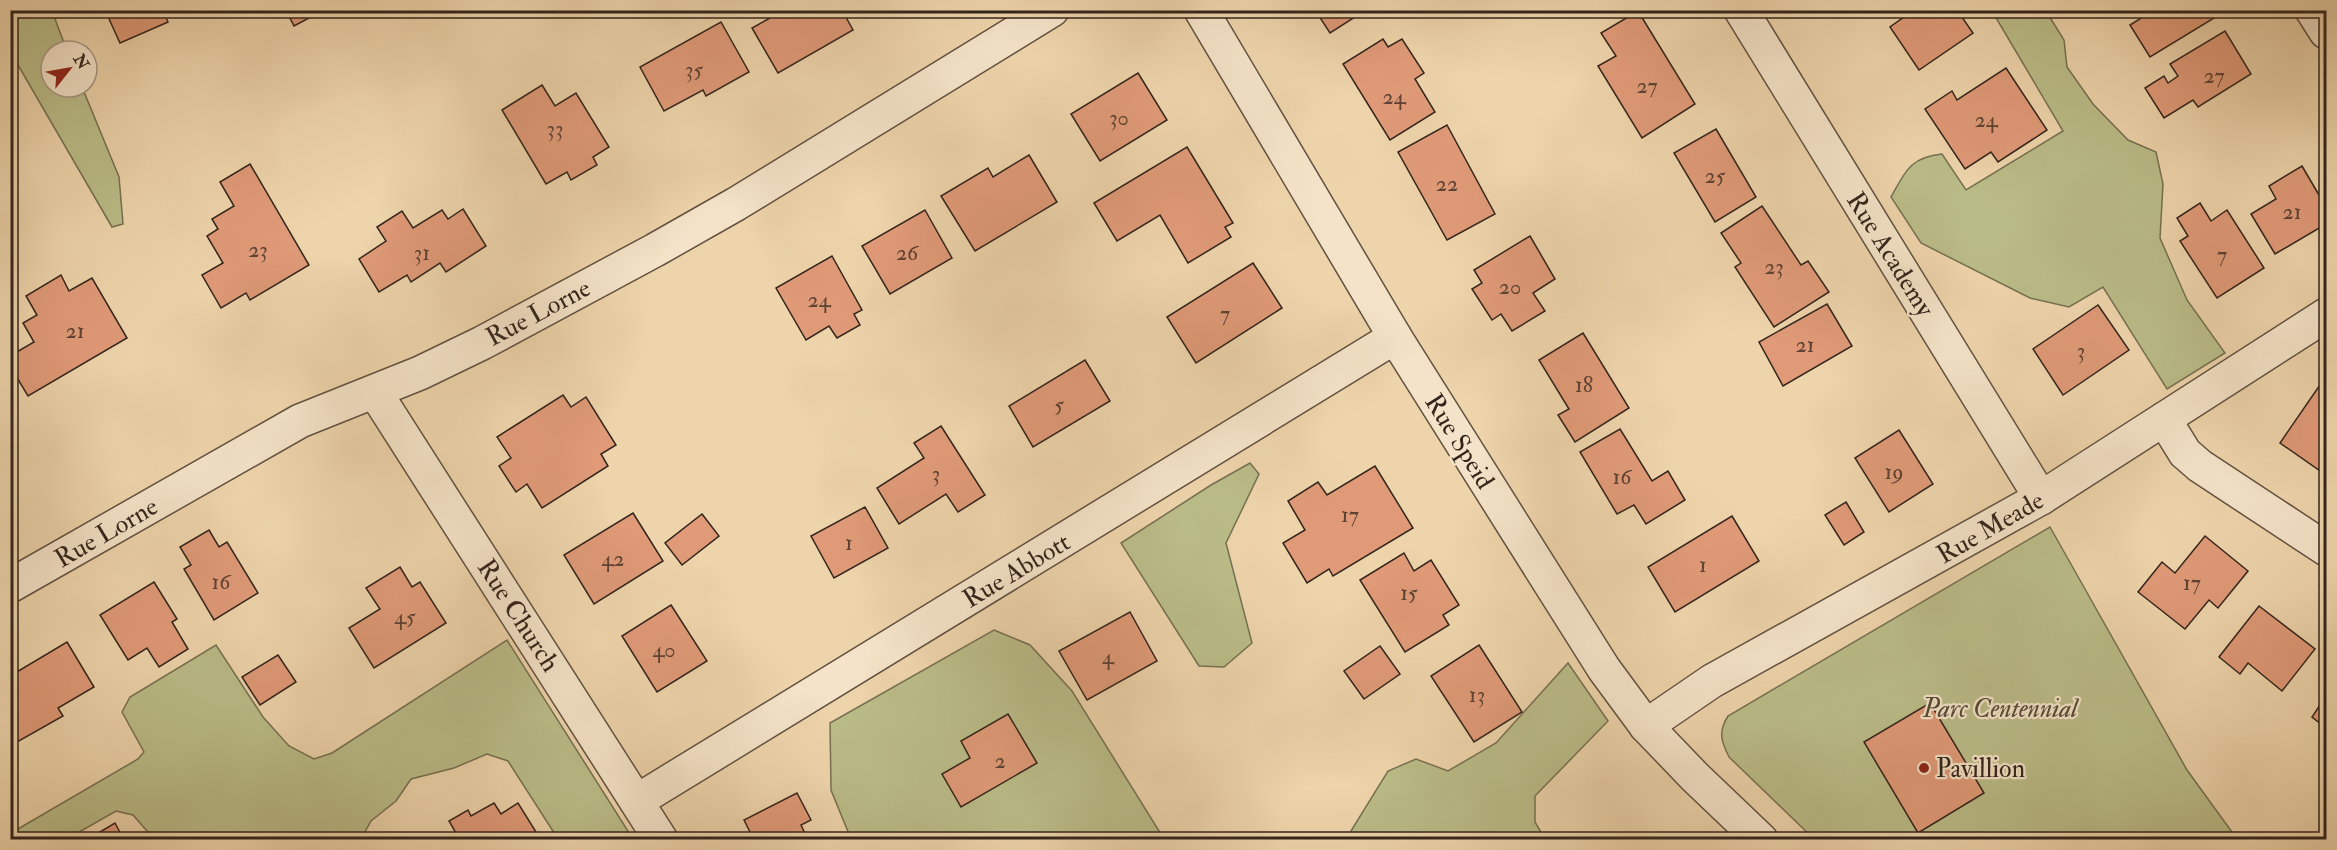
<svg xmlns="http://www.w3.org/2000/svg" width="2337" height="850" font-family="'IM FELL Double Pica',serif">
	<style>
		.green { fill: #babc88; stroke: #767052; stroke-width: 1.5 }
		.building { fill: #e09a78; stroke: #33251c; stroke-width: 1.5 }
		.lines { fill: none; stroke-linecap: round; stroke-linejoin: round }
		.minor-casing { stroke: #625140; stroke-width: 36 }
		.minor { stroke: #f4e3c8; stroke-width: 33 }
		.poi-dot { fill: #8f2418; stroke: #f4e3c8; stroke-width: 2 }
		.labels { text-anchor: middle; stroke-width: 4.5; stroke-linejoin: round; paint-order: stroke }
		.number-label { font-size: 22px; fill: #5e4233 }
		.street-label { font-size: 26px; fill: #33251c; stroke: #f4e3c8 }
		.park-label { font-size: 26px; font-style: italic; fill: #554b37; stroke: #f4e3c8 }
		.poi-label { font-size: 26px; fill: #33251c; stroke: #f4e3c8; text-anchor: start }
	</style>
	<rect width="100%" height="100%" fill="#eed4ab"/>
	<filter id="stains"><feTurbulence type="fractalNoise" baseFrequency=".00333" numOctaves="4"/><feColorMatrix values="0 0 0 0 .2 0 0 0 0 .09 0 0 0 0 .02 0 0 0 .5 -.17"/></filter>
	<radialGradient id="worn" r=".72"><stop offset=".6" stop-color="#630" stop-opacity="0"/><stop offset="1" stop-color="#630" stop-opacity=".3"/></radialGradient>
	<g class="green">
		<path d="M10,11H52L67,51H51V87H82L119,177L123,224L112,227L11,53Z"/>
		<path d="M1992,11H2046L2064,40L2067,67L2093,104L2128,140L2156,152L2163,184L2160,238L2187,300L2225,353L2167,389L2103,287L2069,307L2030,298L1921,243L1891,197C1905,172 1910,157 1942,154L1966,190L2063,131Z"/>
		<path d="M1250,463L1259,474L1226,543L1252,643L1224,667L1199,666L1121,543L1211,485Z"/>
		<path d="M2050,527L2187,770L2237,839H1814L1729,757C1721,741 1718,732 1728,716Z"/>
		<path d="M994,630L1030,645L1072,691L1164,839H851L831,790L830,723Z"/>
		<path d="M507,640L633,839H558L508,761L487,754L454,768L411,779L396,801L371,821L361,839H154L133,815L116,811L67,839H11V833L138,759L144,752L122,712L130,697L216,645L263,717L289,746L314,759L332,753Z"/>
		<path d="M1568,663L1608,721L1535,796V822L1545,839H1346L1388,771L1416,759L1448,771L1496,743Z"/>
	</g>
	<g class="building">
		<path d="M105,10H163L168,22L120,43Z"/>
		<path d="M286,10H324L294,26Z"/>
		<path d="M765,10H842L853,30L778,73L752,28L770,18Z"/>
		<path d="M861,10H879L866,18Z"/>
		<path d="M1315,10H1366L1330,33Z"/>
		<path d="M1914,10H1957L1973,33L1919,70L1890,27Z"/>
		<path d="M2154,10H2216L2219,15L2150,57L2130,25Z"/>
		<path d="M1638,11L1695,104L1642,138L1598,66L1616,56L1601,33Z"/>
		<path d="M721,22L749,72L706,96L703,90L664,111L640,67Z"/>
		<path d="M2225,31L2251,74L2198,107L2193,100L2164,118L2145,88L2164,76L2168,83L2178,76L2170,64Z"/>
		<path d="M1383,39L1388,47L1402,39L1424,73L1415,79L1435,112L1390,140L1343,64Z"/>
		<path d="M2006,68L2047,130L1998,162L1991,152L1965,169L1925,109L1952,91L1957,100Z"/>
		<path d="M1138,73L1167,120L1100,161L1071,114Z"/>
		<path d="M542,85L555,106L576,93L609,147L593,157L597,165L571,180L567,172L546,184L502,110Z"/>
		<path d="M1447,125L1495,214L1447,240L1398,152Z"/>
		<path d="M1716,129L1756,197L1715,222L1674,153Z"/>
		<path d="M1187,147L1233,223L1225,227L1231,237L1188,263L1160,215L1117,241L1094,203Z"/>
		<path d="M1029,155L1057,202L975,251L941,196L988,168L993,177Z"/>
		<path d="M250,164L309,265L250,300L246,293L221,308L202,275L223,263L207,236L218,229L212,219L234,206L220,182Z"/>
		<path d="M2302,166L2326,207V224L2275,254L2251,214L2276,199L2269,186Z"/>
		<path d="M2200,203L2211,221L2227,210L2264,268L2217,298L2180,241L2188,236L2177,218Z"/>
		<path d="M1762,206L1801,265L1808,261L1829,292L1774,327L1735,267L1741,263L1721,233Z"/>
		<path d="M463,209L486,246L446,272L440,263L411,282L407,275L379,292L359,259L386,241L377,227L402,211L413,228L442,210L448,219Z"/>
		<path d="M925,210L952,258L890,294L862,246Z"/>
		<path d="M1530,236L1555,279L1533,293L1545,311L1512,331L1501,314L1492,320L1472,289L1482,283L1474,270Z"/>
		<path d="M832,256L862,310L854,314L860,325L837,338L829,326L806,340L776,288Z"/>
		<path d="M1253,263L1282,308L1196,363L1167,317Z"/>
		<path d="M61,275L69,291L92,278L127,338L28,396L10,366V356L34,342L23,323L37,315L26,296Z"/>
		<path d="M1827,304L1852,346L1783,386L1759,342Z"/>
		<path d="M2098,305L2129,350L2063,395L2033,349Z"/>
		<path d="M1583,333L1629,408L1575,442L1558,415L1569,409L1539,360Z"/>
		<path d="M1085,360L1110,401L1033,447L1009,406Z"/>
		<path d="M2322,382L2326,386V475L2280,443Z"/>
		<path d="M563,395L571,407L586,397L616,445L601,454L608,466L542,508L527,484L516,492L499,466L511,458L497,437Z"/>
		<path d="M941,426L985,495L958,512L946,494L899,524L877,488L924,458L914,443Z"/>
		<path d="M1620,429L1652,481L1668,471L1685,500L1646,524L1634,505L1617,514L1580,452Z"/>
		<path d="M1899,430L1933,484L1889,512L1855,458Z"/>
		<path d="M1375,466L1413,528L1333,576L1329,569L1307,583L1283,543L1305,530L1288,501L1318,482L1327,495Z"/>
		<path d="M1846,502L1864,532L1844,545L1825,515Z"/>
		<path d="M865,507L888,548L834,578L811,536Z"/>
		<path d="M633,513L663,561L594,604L564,555Z"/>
		<path d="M702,514L719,536L682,565L665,543Z"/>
		<path d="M1732,516L1759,561L1675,612L1648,567Z"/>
		<path d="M209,530L219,547L227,542L258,593L214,620L184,569L191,565L180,547Z"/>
		<path d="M2205,536L2248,571L2218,608L2209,600L2185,629L2138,592L2162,562L2175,573Z"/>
		<path d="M1404,553L1414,571L1431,560L1459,605L1443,615L1449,625L1405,652L1360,580Z"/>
		<path d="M400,567L412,587L420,582L446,623L374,668L349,628L380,609L366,588Z"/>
		<path d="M154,582L177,619L172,622L188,649L159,667L147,648L128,660L100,615Z"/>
		<path d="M671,605L707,661L657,692L622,636Z"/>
		<path d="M2259,606L2315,649L2282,691L2248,663L2240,674L2219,657Z"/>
		<path d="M1130,612L1157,661L1087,700L1059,651Z"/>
		<path d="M67,642L94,687L58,708L63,716L10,746V676Z"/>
		<path d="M1479,645L1522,712L1474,742L1431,676Z"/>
		<path d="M1380,646L1400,674L1364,699L1344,671Z"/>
		<path d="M278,655L296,682L260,705L242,677Z"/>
		<path d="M2326,696V728L2312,717Z"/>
		<path d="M1930,703L1984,793L1918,833L1864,742Z"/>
		<path d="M1008,714L1037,763L961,807L942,774L970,758L961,741Z"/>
		<path d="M797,793L811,820L801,825L808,840H754L744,820Z"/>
		<path d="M494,803L501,814L518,803L541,840H479L477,837L474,840H460L449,821L468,810L471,816Z"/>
		<path d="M115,823L124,840H88L100,832Z"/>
	</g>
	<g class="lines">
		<g class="minor-casing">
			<g id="minor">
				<path d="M1201,10L1395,337L1604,669L1646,726L1695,777L1761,840"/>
				<path d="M1741,10L2041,498"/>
				<path d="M2312,10L2326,32"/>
				<path d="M375,392L661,840"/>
				<path d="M2164,419L2185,453L2200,466L2326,549"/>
				<path d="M10,586L300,421L420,373L482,343L655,250L736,204L1052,10"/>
				<path d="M1646,726L1712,681L2041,498L2326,315"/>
				<path d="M637,801L1395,337"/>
			</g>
		</g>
		<use href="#minor" class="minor"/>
	</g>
	<circle class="poi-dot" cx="1924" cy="768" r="6"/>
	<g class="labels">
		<g class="number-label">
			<text x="694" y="77">35</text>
			<text x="2214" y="83">27</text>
			<text x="1647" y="93">27</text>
			<text x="1394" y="104">24</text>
			<text x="1119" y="125">30</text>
			<text x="1986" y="127">24</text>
			<text x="555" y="136">33</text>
			<text x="1715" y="183">25</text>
			<text x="1447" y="191">22</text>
			<text x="2292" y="219">21</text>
			<text x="258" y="257">23</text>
			<text x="422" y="260">31</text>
			<text x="907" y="260">26</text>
			<text x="2222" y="262">7</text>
			<text x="1774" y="274">23</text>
			<text x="1510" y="294">20</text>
			<text x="819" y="307">24</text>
			<text x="1225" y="321">7</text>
			<text x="75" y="338">21</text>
			<text x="1805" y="352">21</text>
			<text x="2081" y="358">3</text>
			<text x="1584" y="392">18</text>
			<text x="1059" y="412">5</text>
			<text x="1894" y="479">19</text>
			<text x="936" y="481">3</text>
			<text x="1622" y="484">16</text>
			<text x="1350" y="522">17</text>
			<text x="849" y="550">1</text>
			<text x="613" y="566">42</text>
			<text x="1703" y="572">1</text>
			<text x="221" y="589">16</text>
			<text x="2192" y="590">17</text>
			<text x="1409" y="600">15</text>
			<text x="405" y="624">45</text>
			<text x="664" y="657">40</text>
			<text x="1108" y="664">4</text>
			<text x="1477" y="702">13</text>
			<text x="1000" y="768">2</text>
		</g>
		<g class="street-label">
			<text transform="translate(1891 254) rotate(58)" y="9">Rue Academy</text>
			<text transform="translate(538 312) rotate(-28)" y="9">Rue Lorne</text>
			<text transform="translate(1460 441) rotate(58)" y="9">Rue Speid</text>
			<text transform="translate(1990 527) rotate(-30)" y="9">Rue Meade</text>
			<text transform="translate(106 532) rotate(-30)" y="9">Rue Lorne</text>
			<text transform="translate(1016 570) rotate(-31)" y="9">Rue Abbott</text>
			<text transform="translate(519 615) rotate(57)" y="9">Rue Church</text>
		</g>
		<g class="park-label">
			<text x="2000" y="717">Parc Centennial</text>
		</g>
		<g class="poi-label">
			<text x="1936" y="777">Pavillion</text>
		</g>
	</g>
	<rect width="2337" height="850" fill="none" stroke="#eed4ab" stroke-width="36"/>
	<rect x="12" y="12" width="2313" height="826" fill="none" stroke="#33251c" stroke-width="3"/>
	<rect x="18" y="18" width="2301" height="814" fill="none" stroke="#33251c" stroke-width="1.5"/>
	<g transform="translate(69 69) rotate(59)"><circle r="28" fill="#f4e3c8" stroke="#a79783" stroke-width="1.5"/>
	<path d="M0-4.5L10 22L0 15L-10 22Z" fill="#8f2418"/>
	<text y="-9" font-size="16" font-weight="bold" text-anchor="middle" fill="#33251c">N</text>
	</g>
	<rect width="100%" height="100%" filter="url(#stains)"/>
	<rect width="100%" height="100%" fill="url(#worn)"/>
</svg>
